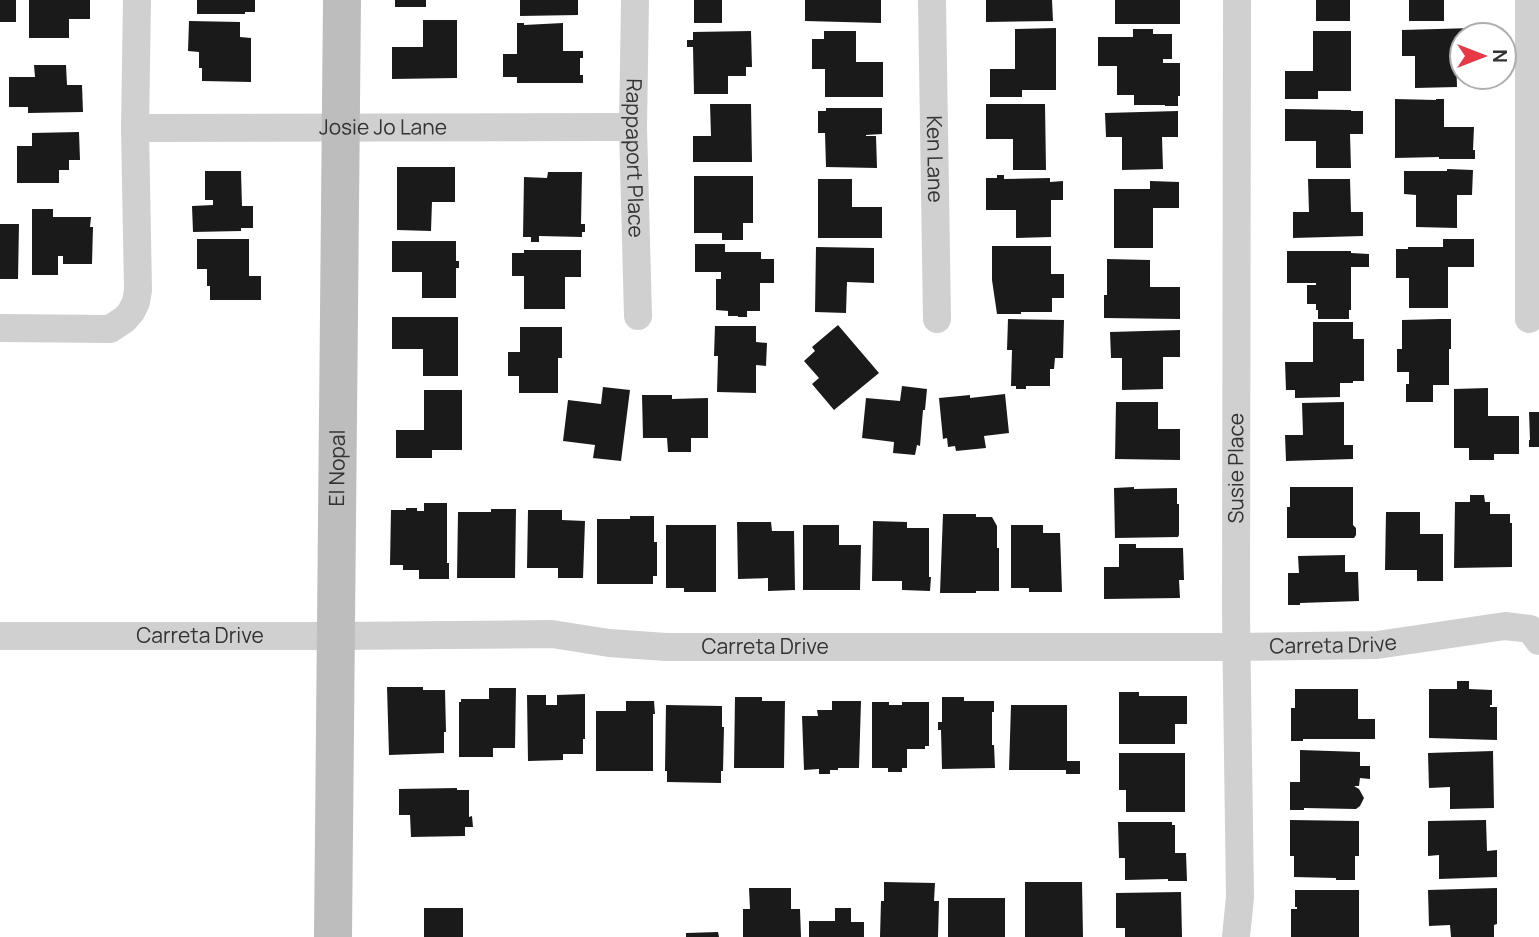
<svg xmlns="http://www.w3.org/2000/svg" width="1539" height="937" font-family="Manrope,sans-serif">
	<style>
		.building { fill: #1a1a1a }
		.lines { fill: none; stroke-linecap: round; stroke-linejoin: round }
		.minor { stroke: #d0d0d0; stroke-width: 28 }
		.secondary { stroke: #bdbdbd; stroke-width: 38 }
		.labels { text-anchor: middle; stroke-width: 7; stroke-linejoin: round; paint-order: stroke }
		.street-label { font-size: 21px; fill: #333; stroke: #fff }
	</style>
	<rect width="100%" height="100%" fill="#fff"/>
	<g class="building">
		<rect x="0" y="0" width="16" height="22"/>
		<path d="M29,0H90V19H69V38H29Z"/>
		<path d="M197,0H255V12H245V14H197Z"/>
		<rect x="395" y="0" width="31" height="7"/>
		<path d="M520,0H578V15L520,16Z"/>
		<rect x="694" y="0" width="28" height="23"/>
		<path d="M805,0H881V23L805,21Z"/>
		<path d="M986,0H1052L1053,21L986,22Z"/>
		<rect x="1115" y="0" width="65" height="24"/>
		<rect x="1316" y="0" width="34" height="21"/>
		<rect x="1409" y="0" width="35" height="21"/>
		<path d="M423,20H457V78L392,79V47H423Z"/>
		<path d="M189,21L240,22V37L251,38V82L202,81V68H199V52L188,51Z"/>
		<path d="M517,23H524V25L563,23V51H583V58H580V75H583V83H517V77H503V54H517Z"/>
		<path d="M1056,28V90H1022V97H990V69H1015V29Z"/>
		<path d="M1473,28V35H1462V55H1456L1457,87L1415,88V56H1402V30Z"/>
		<path d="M1133,29H1153V34H1172V59H1163V63H1180V96H1178V106H1165V105H1134V95H1117V66H1098V37H1133Z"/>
		<path d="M751,31L752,67H746V76H728V94H694L693,47H687V40H693V32Z"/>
		<path d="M824,31H856V62H883V97H825V69H812V39H824Z"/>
		<path d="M1313,31H1351V91H1318V99H1285V71H1313Z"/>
		<path d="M34,65H66L67,85H82L83,112L28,113V107H9V77H35Z"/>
		<path d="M1395,99L1436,100V99H1444V127H1474L1473,150H1475V159H1439V157L1395,158Z"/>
		<path d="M710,104H751L752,162H693V136H711Z"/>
		<path d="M986,104H1045L1046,170H1013V139H986Z"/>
		<path d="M826,108H882V134L866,135V136H876L877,168L826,167L825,133H818V111H826Z"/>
		<path d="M1285,109L1351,110V111H1363V134H1350L1351,168H1316V141H1285Z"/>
		<path d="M1178,111V137H1162L1163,169L1122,170V137H1106L1105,113Z"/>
		<path d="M79,132L80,160H69V170H59V183H17V146H32V133Z"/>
		<path d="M397,167H455V202H432L431,231L397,230Z"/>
		<path d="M1447,169L1473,170L1472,195H1457V228L1416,227V195L1404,194V171H1447Z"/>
		<path d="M205,171H241L242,206H253V228H241V231L193,232L192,206L213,205V200H205Z"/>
		<path d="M548,172H582L581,224H585V232H582V237L539,236V242H531V237H523L524,177L547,178Z"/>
		<path d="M997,175H1004V179L1050,178V182L1063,181V200H1051V237L1016,238V210H986V178H997Z"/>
		<path d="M694,176H753V223H743V240H722V233H694Z"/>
		<path d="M818,179H852V207H882V238H818Z"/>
		<path d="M1308,179H1350L1351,212H1363V236L1293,238V212H1309Z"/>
		<path d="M1150,181L1179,182V208H1153V248H1114V189H1150Z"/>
		<path d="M32,209H53V217H91L90,227H93L92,264H63V256H58V275H32Z"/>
		<path d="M0,224H19L18,279H0Z"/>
		<path d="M197,239H249V276H261V300H210V286H207V269H197Z"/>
		<path d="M1443,239H1474V267H1448V308H1409V278H1396V249H1408V247H1443Z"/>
		<path d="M392,241H456V261H459V268H456V298H422V272H392Z"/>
		<path d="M695,244H725V252H761V259H774V283H760V311H747V317H738V316H728V311L716,310V279H721V272H695Z"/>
		<path d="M992,246H1051V274H1064V298H1052V312H1021V314H997L992,280Z"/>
		<path d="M816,247L874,248V283L847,282L846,313L815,312Z"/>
		<path d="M524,250H581V277H565V309H524V276H512V253H524Z"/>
		<path d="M1287,251H1351V253L1369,254V267H1351V310H1349V319H1318V310H1316V304H1307V285H1316V283H1287Z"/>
		<path d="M1107,259L1150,260V287H1180V319L1104,318V295H1107Z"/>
		<path d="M392,317H458V376H423V349H392Z"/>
		<path d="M1008,319L1064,320L1063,358H1055L1054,369H1050V386H1026V389H1016V386H1011L1012,350H1007Z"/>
		<path d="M1441,319H1451V349H1449V385H1433V402H1406V384H1409V372H1397V349H1402V320Z"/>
		<path d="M1313,322H1353V339H1364V381H1353V383H1340V397L1295,398V390H1286L1285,362H1313Z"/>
		<path d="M838,325L879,373L834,410L812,384L819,378L804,361L815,351L812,347Z"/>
		<path d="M715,326H756V342L767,343L766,366L756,365V393L717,392L718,356H714Z"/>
		<path d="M520,327H562V358H558V393H519V376H508V352H520Z"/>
		<path d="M1180,330V357H1163V389L1122,390V358H1111L1110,332Z"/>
		<path d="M902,386L927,389L925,410H923L920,446L917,445L915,455L893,453L894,442L862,438L866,398L900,401Z"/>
		<path d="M603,387L630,390L621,461L593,458L595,445L563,441L568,400L601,404Z"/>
		<path d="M1488,388V416H1519V454H1494V460H1469V448H1454V389Z"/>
		<path d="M424,390H462V450H432V458H396V430H424Z"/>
		<path d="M1005,394L1009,433L984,436L986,448L956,451L955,446L948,447L947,438L943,439L939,398L970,395V398Z"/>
		<path d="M642,395H672V399L708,398V438H691V452H668L667,438H643Z"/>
		<path d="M1116,402H1158V429H1180V460L1115,459Z"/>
		<path d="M1344,402V445H1353V459L1286,461L1285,435H1303L1302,403Z"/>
		<path d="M1529,412H1539V447H1529V440H1530Z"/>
		<path d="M1134,487V489L1177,488V504H1179V535L1178,537L1115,538L1114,488Z"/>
		<path d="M1290,487H1353V525L1356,528V535L1354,538H1287V507H1290Z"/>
		<path d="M1470,495H1484L1485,502H1490V514H1510V523H1512V567L1454,568L1455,502H1470Z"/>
		<path d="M424,503H447V563H449V579H419V570H403V565H390L391,510H406V508H417V511H424Z"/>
		<path d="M491,509H516L515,578H457L458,512H491Z"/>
		<path d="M528,510H562V520L585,521L583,578H558V568H527Z"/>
		<path d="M1386,512H1420V534H1443V581H1417V570H1385Z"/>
		<path d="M943,514H976V517H992L997,526V548H999V591H976V593H940Z"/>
		<path d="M630,516H654V542H657V576H653V584H597V519H630Z"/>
		<path d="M873,521L907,522V528H929V577H931L930,591L902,590V581H872Z"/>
		<path d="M737,522H771L772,531H794L795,590L768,591V578L738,579Z"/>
		<path d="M666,525H716V592H684V588H666Z"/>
		<path d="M803,525H839V545H861L860,590H803Z"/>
		<path d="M1011,525H1043V533H1060L1062,592H1029V588H1011Z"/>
		<path d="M1119,544H1136V548H1183L1184,580H1179L1180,598L1104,599V567H1119Z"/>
		<path d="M1345,555V572H1358L1359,601L1300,603V605H1288V573H1299L1298,556Z"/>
		<path d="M1457,681H1469V689L1492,690V705H1490V707H1497V740L1429,738V689H1457Z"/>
		<path d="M387,687H423V690H445L446,732H444V753L389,755Z"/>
		<path d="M489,688H516L515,748H493V757H459V702H461V699H489Z"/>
		<path d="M1295,689H1358V719H1375V739H1303V741H1291V708H1295Z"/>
		<path d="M1119,692H1139V696H1187V724H1175V744H1119Z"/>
		<path d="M585,694V739H583V754H563V760L528,761L527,695H546V705H557V695Z"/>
		<path d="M735,697H762V701H785L784,768H734Z"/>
		<path d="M942,697H964V701H994V712H992V745H994L995,768L942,769L941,730H938V722H942Z"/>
		<path d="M626,701H654L655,714H653V771H596V711H626Z"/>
		<path d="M832,701H861L859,768H838V770H830V774H819V769L804,770L802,716H818L817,710H832Z"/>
		<path d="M872,702H889V705H902V702H929V746H925V749H907V768H902V772H888V768H872Z"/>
		<path d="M666,705L722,706V727H724L723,771H721V783L667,782V771H665Z"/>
		<path d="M1011,705H1067V761H1080V774H1066V770H1009Z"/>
		<path d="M1300,750L1360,752V766H1370V779L1360,778L1359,786H1354L1359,789L1364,798L1360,806L1356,809L1304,808V810H1290V782H1300Z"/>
		<path d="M1493,751L1494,808L1450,809V787L1429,788L1428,753Z"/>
		<path d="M1119,753H1185V812H1126V790H1119Z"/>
		<path d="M457,788V790H469V817L472,816L473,827H465V836L411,837L410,815H399V789Z"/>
		<path d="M1290,820L1359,821V856H1355V880H1336V878L1294,877V856H1290Z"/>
		<path d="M1486,820L1487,851L1497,850V877L1439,879V855L1428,856V821Z"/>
		<path d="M1118,822H1172V825H1175V853H1186L1187,881H1168V879L1125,880V858H1119Z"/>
		<path d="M884,882L935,883L934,901H939L938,937H880L881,901H884Z"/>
		<path d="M1025,882H1082L1083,937H1025Z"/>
		<path d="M749,888H791V909H800L801,937H743V909H750Z"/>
		<path d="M1497,888V924L1494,925V937H1451L1450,925L1429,926L1428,890Z"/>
		<path d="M1295,890H1359V937H1291V909H1297V907H1295Z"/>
		<path d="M1181,892L1182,937H1125V928H1116V893Z"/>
		<rect x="948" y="898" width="57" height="39"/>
		<rect x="424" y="908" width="39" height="29"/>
		<path d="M835,908H851V922H864V937H809V921H835Z"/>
		<path d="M718,932L719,937H686V933Z"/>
	</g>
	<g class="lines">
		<g class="minor">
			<path id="s1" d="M635,0L633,127L638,316"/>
			<path id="s2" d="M932,0L937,319"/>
			<path d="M1529,0V319"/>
			<path id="s3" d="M135,128L633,127"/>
			<path d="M0,328L110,329L125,319L131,312L136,302L138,290L135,128L137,0"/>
			<path id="s4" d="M0,636H335L552,634L609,643L666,647H1236L1377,645L1505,626L1530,629L1539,641"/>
			<path id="s5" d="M1236,937L1240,897L1236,615L1237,0"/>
		</g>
		<path class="secondary" id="s6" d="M333,937L342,0"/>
	</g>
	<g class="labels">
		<g class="street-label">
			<text dy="7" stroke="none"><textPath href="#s3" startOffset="248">Josie Jo Lane</textPath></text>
			<text dy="7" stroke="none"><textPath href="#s1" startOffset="158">Rappaport Place</textPath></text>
			<text dy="7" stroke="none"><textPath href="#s2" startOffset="159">Ken Lane</textPath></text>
			<text dy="7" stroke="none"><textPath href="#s6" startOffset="469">El Nopal</textPath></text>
			<text dy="7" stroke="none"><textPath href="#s5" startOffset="469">Susie Place</textPath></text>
			<text dy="7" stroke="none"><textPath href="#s4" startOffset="200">Carreta Drive</textPath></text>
			<text dy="7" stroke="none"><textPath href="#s4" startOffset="1334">Carreta Drive</textPath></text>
			<text dy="7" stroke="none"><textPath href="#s4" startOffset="766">Carreta Drive</textPath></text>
		</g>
	</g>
	<g transform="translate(1483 56) rotate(90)"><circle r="33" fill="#ffffff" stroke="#adadad" stroke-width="2"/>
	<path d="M0-5L12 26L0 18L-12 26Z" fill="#e63946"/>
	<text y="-10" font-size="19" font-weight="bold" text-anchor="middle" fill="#333333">N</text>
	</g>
</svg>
